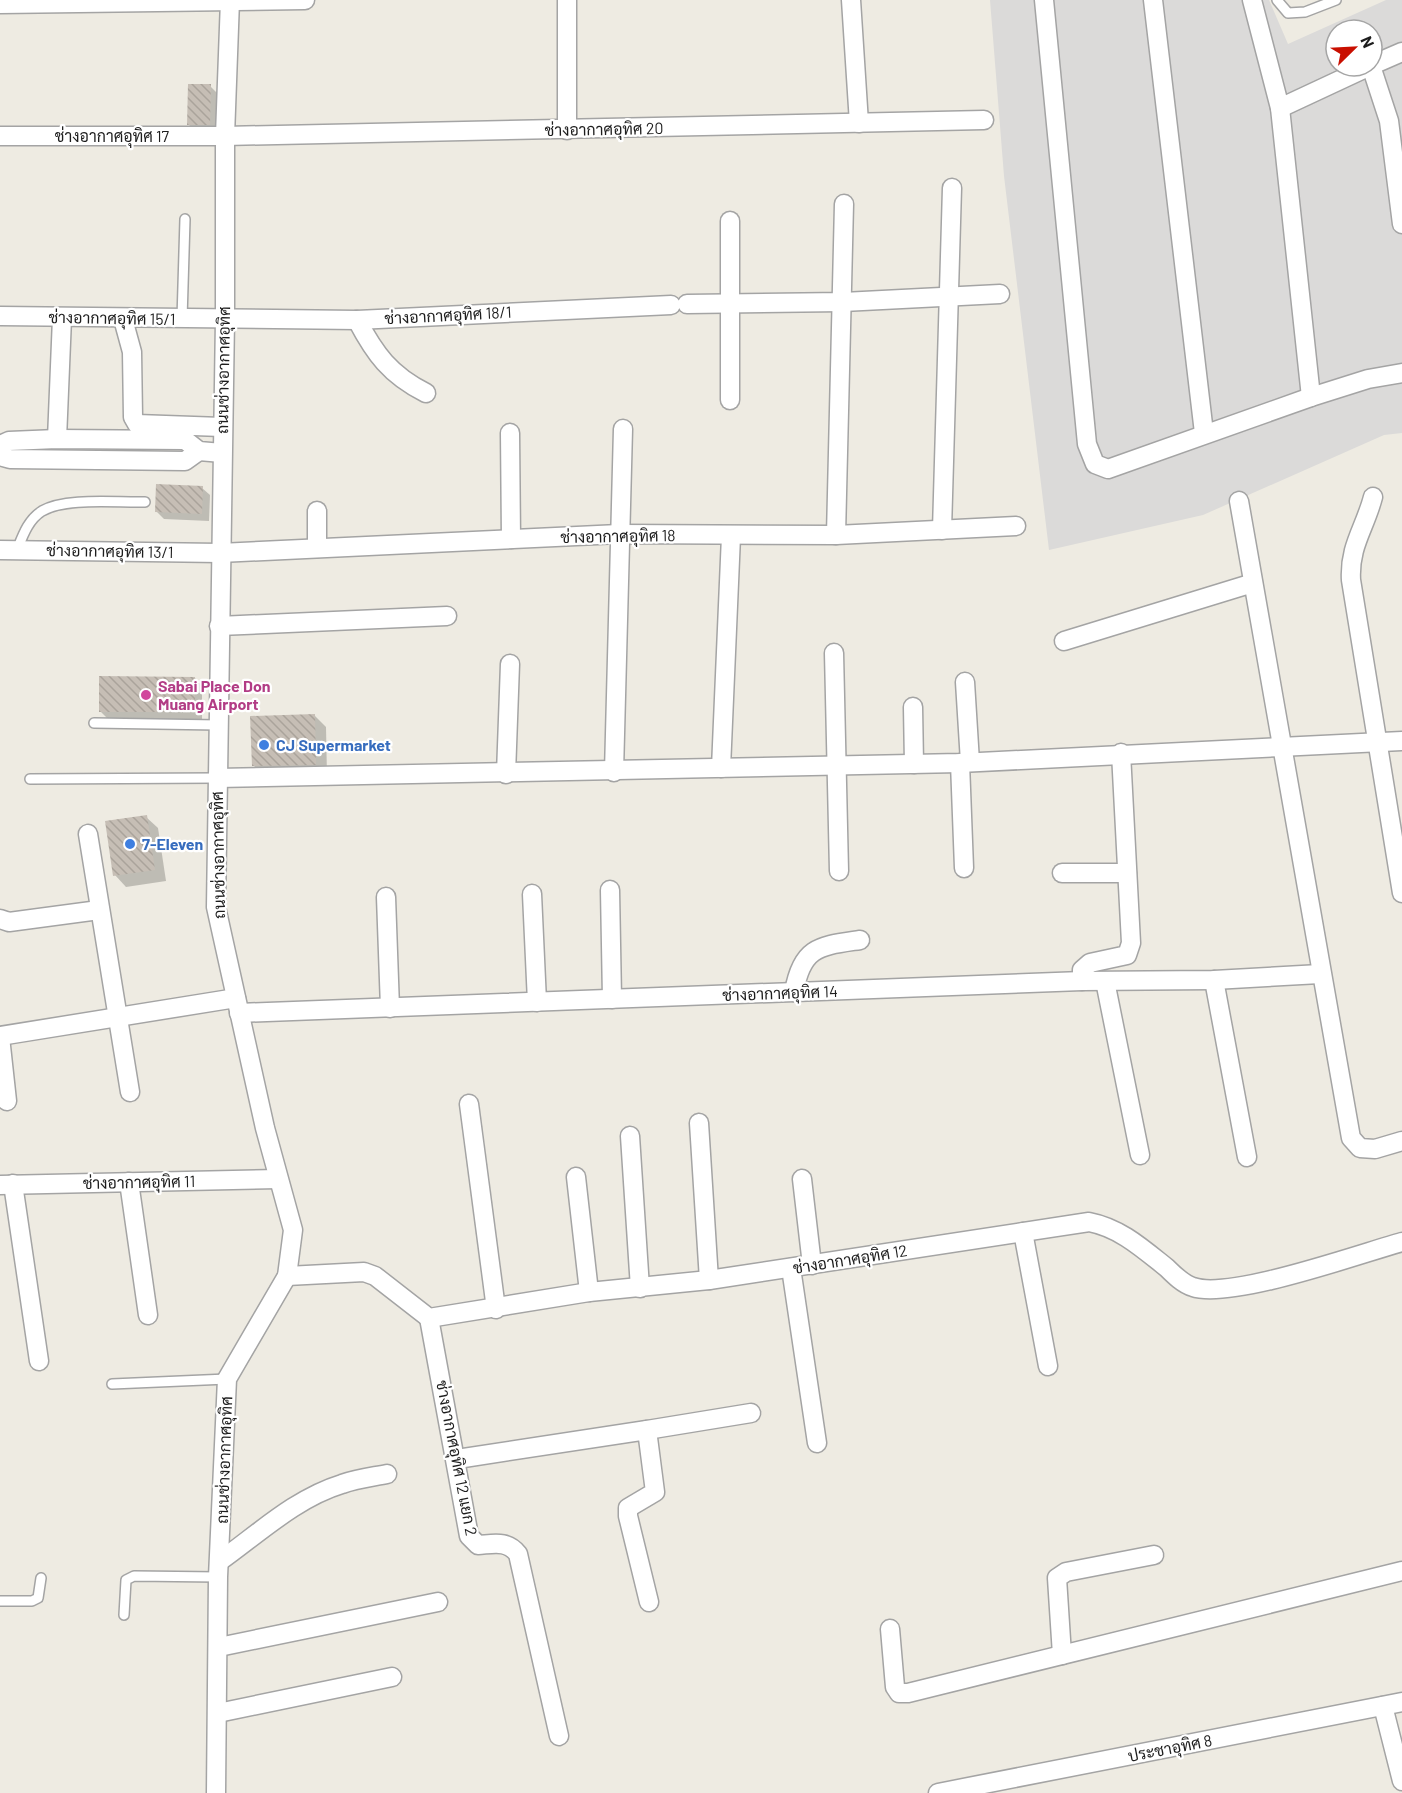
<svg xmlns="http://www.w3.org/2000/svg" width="1402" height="1793" font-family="Barlow,Sarabun,sans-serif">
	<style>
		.residential { fill: #dbdad9; fill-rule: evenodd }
		.shadow { fill: #0003 }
		.building { fill: url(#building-back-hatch) }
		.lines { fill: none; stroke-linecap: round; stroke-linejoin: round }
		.lane-casing { stroke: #a4a4a4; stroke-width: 12 }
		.street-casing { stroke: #a4a4a4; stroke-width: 21 }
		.lane { stroke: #fff; stroke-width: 9 }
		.street { stroke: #fff; stroke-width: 18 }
		.hotel-dot { fill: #d1479c; stroke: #fff; stroke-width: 2 }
		.shop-dot { fill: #3f7fe0; stroke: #fff; stroke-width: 2 }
		.labels { text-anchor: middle; stroke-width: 4.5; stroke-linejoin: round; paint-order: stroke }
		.street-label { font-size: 16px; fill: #1d1d1d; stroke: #fff }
		.hotel-label { font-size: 16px; font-weight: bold; fill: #b23c85; stroke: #fff; text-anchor: start }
		.shop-label { font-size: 16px; font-weight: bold; fill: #366cbe; stroke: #fff; text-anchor: start }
	</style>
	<defs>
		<pattern id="building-back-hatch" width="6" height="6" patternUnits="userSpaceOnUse" patternTransform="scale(1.5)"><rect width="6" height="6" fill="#c6beb5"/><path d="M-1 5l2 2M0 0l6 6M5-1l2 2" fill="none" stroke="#aaa39b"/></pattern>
	</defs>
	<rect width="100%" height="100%" fill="#eeebe2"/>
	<path class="residential" d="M990,0H1269L1288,44L1386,0H1402V433L1384,435L1203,515L1049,550L1004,176ZM1336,30H1372V66H1336Z"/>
	<g class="shadow">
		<path d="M210,86L217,93V132H196L188,124Z"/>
		<path d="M202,488L210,495L209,521L164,519L156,511Z"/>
		<path d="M195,678L202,686V719H108L100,711Z"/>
		<path d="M314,715L326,727L327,776L265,777L253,765Z"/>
		<path d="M146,817L158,828L166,881L126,887L115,875Z"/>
	</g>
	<g class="building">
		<path d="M188,84H211L210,125H187Z"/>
		<path d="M156,484L203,486L202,514L155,512Z"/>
		<path d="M99,676L195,677V712H99Z"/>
		<path d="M315,714L316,765L252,766L250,716Z"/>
		<path d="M147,815L155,870L113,876L105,821Z"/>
	</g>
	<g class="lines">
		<g class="lane-casing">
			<g id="lane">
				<path d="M1277,0L1288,13L1305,12L1336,0"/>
				<path d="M182,319L185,219"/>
				<path d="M17,550C23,535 28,520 42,511C66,497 118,503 145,502"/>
				<path d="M94,723L218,725"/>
				<path d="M30,779L217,778"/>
				<path d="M112,1384L227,1379"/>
				<path d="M0,1601H32L38,1598L41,1578"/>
				<path d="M124,1615L126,1580L134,1576L218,1577"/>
			</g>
		</g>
		<g class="street-casing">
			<g id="street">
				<path d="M567,0V130"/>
				<path d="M851,0L859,123"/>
				<path d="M1044,0L1087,444L1095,464L1108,469L1311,397L1368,379L1402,373"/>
				<path d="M1153,0L1204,433"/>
				<path d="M1252,0L1280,108L1311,397"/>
				<path d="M0,4L305,0"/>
				<path d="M1372,65L1402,52"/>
				<path d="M1371,66L1389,121L1402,224"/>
				<path d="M1280,108L1370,66"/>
				<path d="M0,136H225L984,120"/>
				<path d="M687,304L843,302L1000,294"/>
				<path d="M0,316L357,320L671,305"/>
				<path d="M123,319L132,352L133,417L137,424L222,427"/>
				<path d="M357,320C375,354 390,375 426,393"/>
				<path d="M730,400V221"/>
				<path d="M510,433L511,539"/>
				<path d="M57,439L62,318"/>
				<path d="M0,445L9,441L57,439L185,440L199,451L222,453"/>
				<path d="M0,456L10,459L185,461L199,451"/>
				<path d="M1373,497C1365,528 1349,546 1351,580L1402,893"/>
				<path d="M1239,501L1351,1138L1360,1148L1375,1149L1402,1141"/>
				<path d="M942,530L952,188"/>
				<path d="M836,535L844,204"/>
				<path d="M317,548V511"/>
				<path d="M0,550L220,553L619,534L836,535L1016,526"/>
				<path d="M219,626L447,616"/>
				<path d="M1064,641L1253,583"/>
				<path d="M834,653L839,871"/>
				<path d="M965,682L970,762"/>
				<path d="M913,707L914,764"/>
				<path d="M960,763L964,868"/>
				<path d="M721,768L731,536"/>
				<path d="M614,772L623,429"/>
				<path d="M506,774L510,664"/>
				<path d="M217,778L960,763L1402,741"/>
				<path d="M88,834L130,1092"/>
				<path d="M1062,873H1127"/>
				<path d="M610,890L612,999"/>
				<path d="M532,894L537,1002"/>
				<path d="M386,897L390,1008"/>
				<path d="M0,919L9,922L99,910"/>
				<path d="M1214,980L1247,1157"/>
				<path d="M1082,981V970L1090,963L1127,955L1131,943L1121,753"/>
				<path d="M1105,981L1140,1155"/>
				<path d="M794,992C802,946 820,946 860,940"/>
				<path d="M239,1013L1082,981L1214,980L1320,974"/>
				<path d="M0,1036L236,998"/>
				<path d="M0,1037L7,1101"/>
				<path d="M469,1104L496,1309"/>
				<path d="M699,1123L709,1280"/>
				<path d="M630,1136L640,1288"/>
				<path d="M576,1177L589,1292"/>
				<path d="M802,1179L812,1265"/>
				<path d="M129,1182L148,1315"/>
				<path d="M13,1184L39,1361"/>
				<path d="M0,1185L278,1179"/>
				<path d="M1023,1232L1048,1366"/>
				<path d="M791,1268L817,1443"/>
				<path d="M287,1276L364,1272L375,1276L429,1318L589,1292L709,1280L1089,1222C1120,1228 1142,1248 1167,1268C1174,1275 1183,1284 1193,1287C1230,1300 1359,1254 1402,1242"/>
				<path d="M429,1318L469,1536L478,1545C494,1544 507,1540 518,1554L559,1736"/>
				<path d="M647,1430L751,1413"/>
				<path d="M457,1459L647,1430L655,1492L628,1508V1516L649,1602"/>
				<path d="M220,1561C258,1534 296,1498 342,1484C356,1479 372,1477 387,1474"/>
				<path d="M890,1629L895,1687L899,1693H908L1402,1571"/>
				<path d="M219,1647L438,1602"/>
				<path d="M1062,1655L1057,1578L1066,1572L1154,1555"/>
				<path d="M1383,1706L1402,1781"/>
				<path d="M218,1713L392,1677"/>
				<path d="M216,1793L218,1577L227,1379L287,1276L293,1230L265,1128L216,907L225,319V136L230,0"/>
				<path d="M938,1793L1402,1702"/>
			</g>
		</g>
		<use href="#lane" class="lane"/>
		<use href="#street" class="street"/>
	</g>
	<circle class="hotel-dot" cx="146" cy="695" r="6"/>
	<g class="shop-dot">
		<circle cx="264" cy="745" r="6"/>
		<circle cx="130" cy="844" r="6"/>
	</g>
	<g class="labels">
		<g class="street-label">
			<text transform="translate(604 129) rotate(-1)" y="6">ช่างอากาศอุทิศ 20</text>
			<text x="112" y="142">ช่างอากาศอุทิศ 17</text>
			<text transform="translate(448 315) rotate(-3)" y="6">ช่างอากาศอุทิศ 18/1</text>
			<text transform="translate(112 318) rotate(1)" y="6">ช่างอากาศอุทิศ 15/1</text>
			<text transform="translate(223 370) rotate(-89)" y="6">ถนนช่างอากาศอุทิศ</text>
			<text transform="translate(618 536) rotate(-1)" y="6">ช่างอากาศอุทิศ 18</text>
			<text transform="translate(110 551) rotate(1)" y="6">ช่างอากาศอุทิศ 13/1</text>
			<text transform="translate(218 855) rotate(-91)" y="6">ถนนช่างอากาศอุทิศ</text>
			<text transform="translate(780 993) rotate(-2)" y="6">ช่างอากาศอุทิศ 14</text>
			<text transform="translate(139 1182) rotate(-1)" y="6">ช่างอากาศอุทิศ 11</text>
			<text transform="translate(850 1259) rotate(-9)" y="6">ช่างอากาศอุทิศ 12</text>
			<text transform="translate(457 1458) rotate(79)" y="6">ช่างอากาศอุทิศ 12 แยก 2</text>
			<text transform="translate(224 1460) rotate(-88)" y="6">ถนนช่างอากาศอุทิศ</text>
			<text transform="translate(1170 1748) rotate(-11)" y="6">ประชาอุทิศ 8</text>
		</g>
		<g class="hotel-label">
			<text x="158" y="692">Sabai Place Don<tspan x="158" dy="18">Muang Airport</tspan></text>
		</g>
		<g class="shop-label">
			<text x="276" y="751">CJ Supermarket</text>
			<text x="142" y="850">7-Eleven</text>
		</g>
	</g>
	<g transform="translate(1354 48) rotate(66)"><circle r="28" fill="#ffffff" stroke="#a5a5a5" stroke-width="1.5"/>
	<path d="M0-4.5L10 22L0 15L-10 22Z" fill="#c90f00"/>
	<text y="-9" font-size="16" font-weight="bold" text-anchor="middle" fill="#1d1d1d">N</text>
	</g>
</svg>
